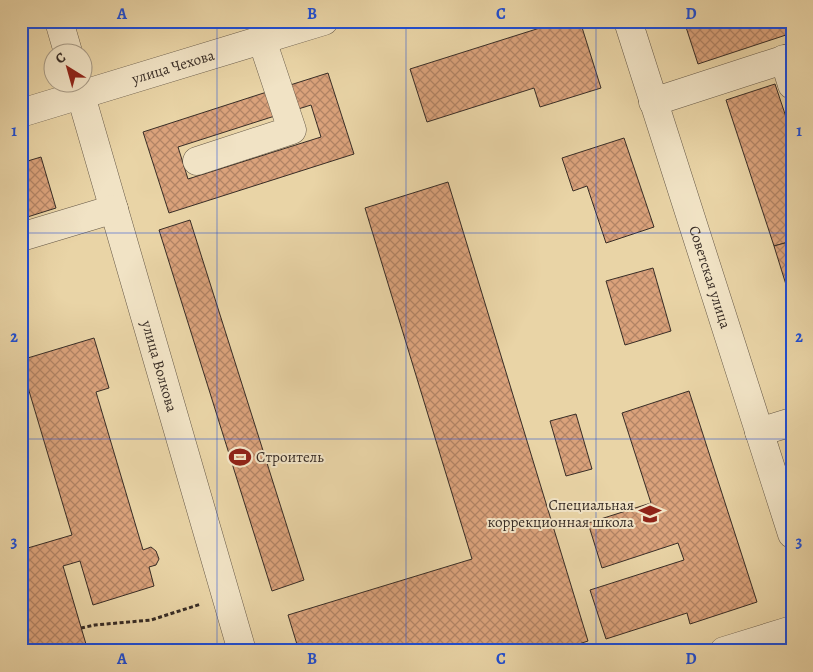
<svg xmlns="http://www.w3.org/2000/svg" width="813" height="672" font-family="Alegreya,serif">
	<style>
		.building { fill: url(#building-cross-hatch); stroke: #382d26 }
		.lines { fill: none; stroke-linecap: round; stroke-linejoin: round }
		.minor-casing { stroke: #645746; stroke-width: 29 }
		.path { stroke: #382d26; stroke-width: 3; stroke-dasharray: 4 2.5; stroke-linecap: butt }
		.minor { stroke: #f1e3c5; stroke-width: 28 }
		.grid { fill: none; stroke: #1d4ed8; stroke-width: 1; stroke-opacity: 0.55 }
		.labels { text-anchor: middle; stroke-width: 4; stroke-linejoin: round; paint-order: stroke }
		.street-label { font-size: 15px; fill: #382d26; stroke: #f1e3c5 }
		.poi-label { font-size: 15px; fill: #382d26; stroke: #f1e3c5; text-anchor: start }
		.neatline { fill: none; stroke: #1d4ed8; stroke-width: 2 }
		.grid-label { font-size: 16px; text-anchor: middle; font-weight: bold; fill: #1d4ed8 }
	</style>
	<defs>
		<pattern id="building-cross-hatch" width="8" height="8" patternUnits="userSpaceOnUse" patternTransform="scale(1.25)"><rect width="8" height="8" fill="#daa27b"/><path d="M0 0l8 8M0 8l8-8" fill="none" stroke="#b28465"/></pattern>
	</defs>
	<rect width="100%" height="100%" fill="#e9d4a6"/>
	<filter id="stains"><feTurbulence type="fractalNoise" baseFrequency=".004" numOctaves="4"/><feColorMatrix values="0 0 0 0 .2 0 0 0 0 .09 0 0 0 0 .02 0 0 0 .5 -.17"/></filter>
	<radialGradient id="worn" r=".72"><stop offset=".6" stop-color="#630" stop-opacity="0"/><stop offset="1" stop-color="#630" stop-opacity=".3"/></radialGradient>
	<g class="building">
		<path d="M562,21H580L601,88L540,107L534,88L427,122L410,69Z"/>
		<path d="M684,21H792V33L698,64Z"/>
		<path d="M328,73L354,154L169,213L143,132L273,90L281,114L178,147L188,179L321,137L311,105L295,110L287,86Z"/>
		<path d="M775,84L792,135V241L774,246L726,100Z"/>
		<path d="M624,138L654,227L606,243L587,186L573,191L562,158Z"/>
		<path d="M41,157L56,208L21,219V163Z"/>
		<path d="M448,182L588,641L557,651H299L288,615L472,559L365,208Z"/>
		<path d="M190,220L304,580L272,591L159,230Z"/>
		<path d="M792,241V304L774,246Z"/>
		<path d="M653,268L671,331L625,345L606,281Z"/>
		<path d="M94,338L109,388L96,392L143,550L151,547L156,551L159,559L156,565L149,567L154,586L93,605L80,561L63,566L88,651H25L21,638V550L72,535L21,364V360Z"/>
		<path d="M689,391L757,602L690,624L687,613L606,639L590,590L684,560L678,543L602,568L588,523L651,503L622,413Z"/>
		<path d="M576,414L592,469L566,476L550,421Z"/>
	</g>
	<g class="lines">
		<g class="minor-casing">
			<g id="minor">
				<path d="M59,21L68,52"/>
				<path id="s1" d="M628,21L792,534"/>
				<path d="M784,59L792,85"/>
				<path id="s2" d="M77,82L242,651"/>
				<path d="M653,102L792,57"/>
				<path id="s3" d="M21,113L324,21"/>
				<path d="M197,161L292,130L262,40"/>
				<path d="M21,237L114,209"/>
				<path d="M759,432L792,422"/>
				<path d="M724,651L792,630"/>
			</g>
		</g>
		<g class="path">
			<path d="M787,387L792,385"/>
			<path d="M81,628L95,625L151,620L201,604"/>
		</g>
		<use href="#minor" class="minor"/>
	</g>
	<path class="grid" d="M217,21V651M406,21V651M596,21V651M21,233H792M21,439H792"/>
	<defs>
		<g id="stadium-bare" transform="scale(1.725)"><path d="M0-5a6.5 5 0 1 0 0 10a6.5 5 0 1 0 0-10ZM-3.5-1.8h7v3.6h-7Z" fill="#8f2418" stroke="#f1e3c5" stroke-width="2.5" paint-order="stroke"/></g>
		<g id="school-bare" transform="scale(1.725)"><path d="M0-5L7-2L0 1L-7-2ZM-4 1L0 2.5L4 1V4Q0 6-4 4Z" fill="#8f2418" stroke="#f1e3c5" stroke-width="2.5" paint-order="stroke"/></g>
	</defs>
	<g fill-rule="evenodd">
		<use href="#stadium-bare" x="240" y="457"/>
		<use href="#school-bare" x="650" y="514"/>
	</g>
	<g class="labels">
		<g class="street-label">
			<text dy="5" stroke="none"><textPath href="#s3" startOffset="159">улица Чехова</textPath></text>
			<text dy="5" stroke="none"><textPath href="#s1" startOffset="269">Советская улица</textPath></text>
			<text dy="5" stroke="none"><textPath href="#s2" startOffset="296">улица Волкова</textPath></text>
		</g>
		<g class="poi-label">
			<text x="256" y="462">Строитель</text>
			<text x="634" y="510" text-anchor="end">Специальная<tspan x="634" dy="17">коррекционная школа</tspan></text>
		</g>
	</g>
	<rect width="813" height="672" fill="none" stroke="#e9d4a6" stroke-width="55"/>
	<g transform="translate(68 68) rotate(323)"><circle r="24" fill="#f1e3c5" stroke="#a79a85"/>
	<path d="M0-4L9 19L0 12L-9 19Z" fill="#8f2418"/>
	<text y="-8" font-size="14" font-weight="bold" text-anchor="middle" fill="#382d26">С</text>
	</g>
	<rect x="28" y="28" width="758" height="616" class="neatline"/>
	<g class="grid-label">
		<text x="122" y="19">A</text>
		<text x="312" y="19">B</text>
		<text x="501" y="19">C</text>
		<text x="691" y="19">D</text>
		<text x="14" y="136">1</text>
		<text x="799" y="136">1</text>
		<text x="14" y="342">2</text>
		<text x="799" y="342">2</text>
		<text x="14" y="547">3</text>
		<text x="799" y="547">3</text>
		<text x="122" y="664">A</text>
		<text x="312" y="664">B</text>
		<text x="501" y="664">C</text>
		<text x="691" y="664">D</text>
	</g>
	<rect width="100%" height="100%" filter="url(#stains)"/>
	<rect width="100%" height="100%" fill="url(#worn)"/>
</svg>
